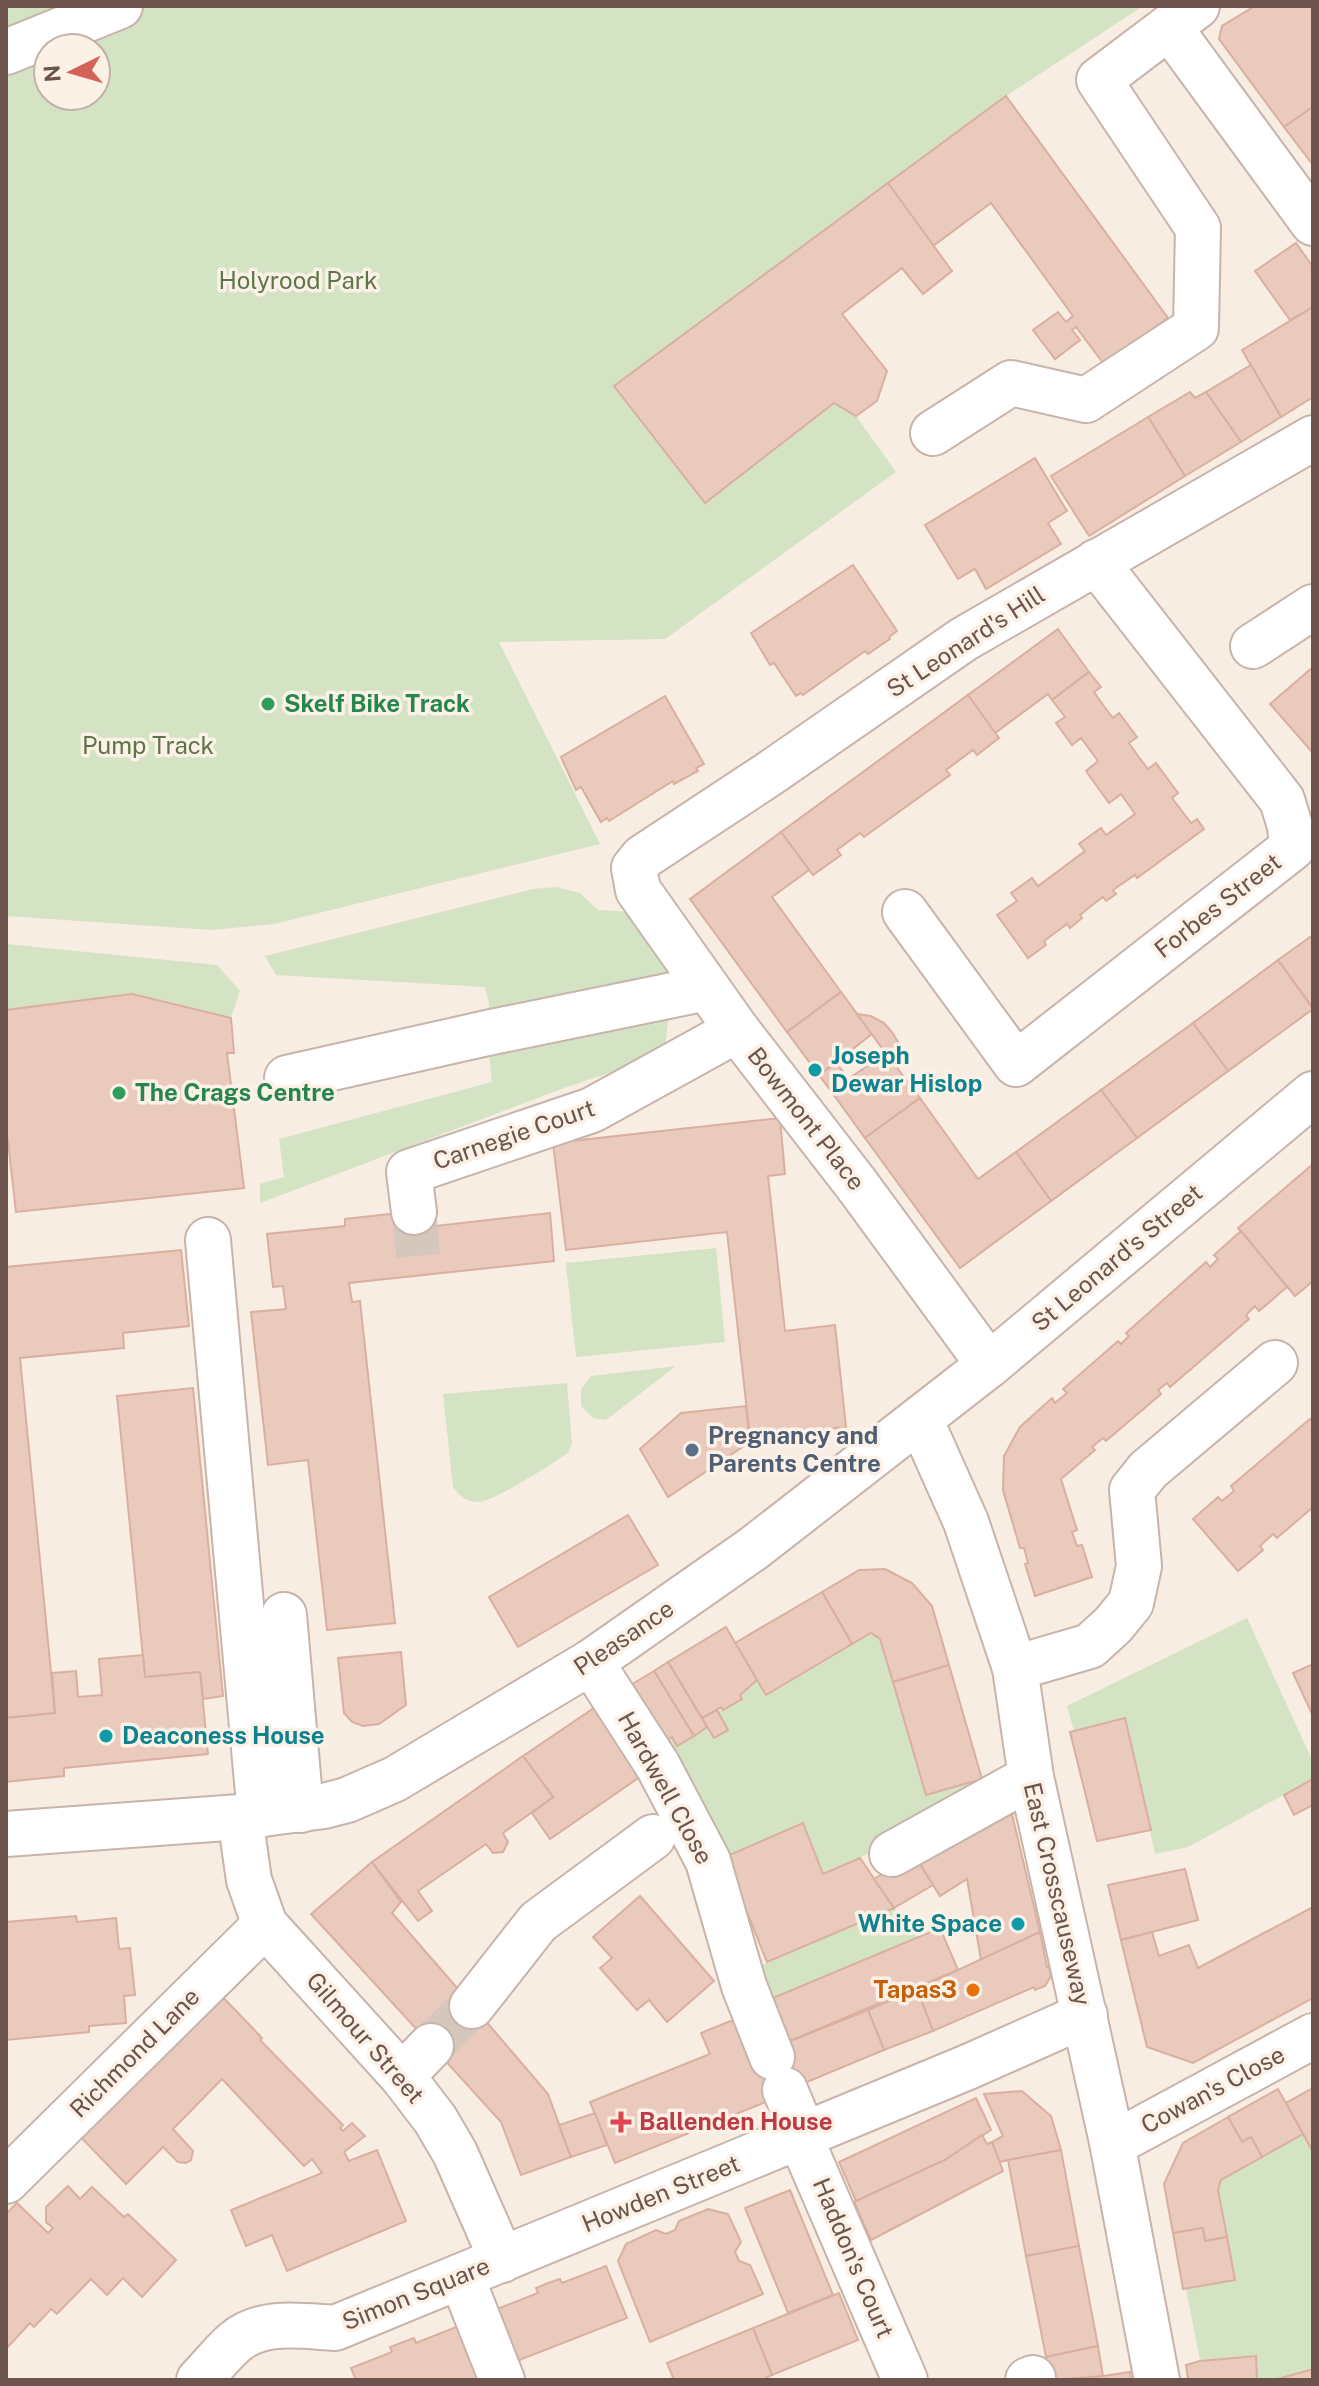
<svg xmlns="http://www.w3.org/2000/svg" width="1319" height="2386" font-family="'Public Sans',sans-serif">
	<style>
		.green { fill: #d4e3c3; fill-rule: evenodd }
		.building { fill: #eacabd; stroke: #daafa0; stroke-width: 2 }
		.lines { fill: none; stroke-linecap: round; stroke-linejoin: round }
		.minor-tunnel { stroke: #d5c7bc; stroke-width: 44; stroke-dasharray: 44 22; stroke-linecap: butt }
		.minor-casing { stroke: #c7b4ab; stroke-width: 48 }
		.minor { stroke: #fff; stroke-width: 44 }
		.leisure-dot { fill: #2e9e5b; stroke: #fcf1e7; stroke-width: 3 }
		.culture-dot { fill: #0f9aa8; stroke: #fcf1e7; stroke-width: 3 }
		.service-dot { fill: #5c6f8a; stroke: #fcf1e7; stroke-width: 3 }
		.food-dot { fill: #e8710a; stroke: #fcf1e7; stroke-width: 3 }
		.health-dot { fill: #e0444e; stroke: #fcf1e7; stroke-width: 3 }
		.labels { text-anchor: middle; stroke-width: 7; stroke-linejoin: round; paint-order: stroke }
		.park-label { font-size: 24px; fill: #5b7649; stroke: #fcf1e7 }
		.street-label { font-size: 24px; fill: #6c544c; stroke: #fcf1e7 }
		.leisure-label { font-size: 24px; font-weight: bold; fill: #27864d; stroke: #fcf1e7; text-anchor: start }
		.culture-label { font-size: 24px; font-weight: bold; fill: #0d838f; stroke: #fcf1e7; text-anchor: start }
		.service-label { font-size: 24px; font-weight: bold; fill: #4e5e75; stroke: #fcf1e7; text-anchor: start }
		.food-label { font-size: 24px; font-weight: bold; fill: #c56008; stroke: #fcf1e7; text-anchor: end }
		.health-label { font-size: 24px; font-weight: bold; fill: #be3a42; stroke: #fcf1e7; text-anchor: start }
	</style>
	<rect width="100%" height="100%" fill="#f8ede2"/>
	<g class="green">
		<path d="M6,6H1143L1006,96L688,334L614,386L705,503L834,403L856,416L896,472L665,639L499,642L600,844L274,924L212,930L6,916ZM48,48H96V96H48Z"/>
		<path d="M556,887L580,893L598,910L634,912L674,973L664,1055L567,1087L260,1203V1184L284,1177L279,1139L492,1082L487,1033L489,1003L485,987L276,975L265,956L533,889Z"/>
		<path d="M6,944L217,965L240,991L231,1018L132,994L6,1010Z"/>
		<path d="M716,1248L725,1342L576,1357L566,1263Z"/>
		<path d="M676,1366L606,1420L593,1418L581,1406V1389L591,1376Z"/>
		<path d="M567,1383L572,1443L568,1453C552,1464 494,1501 479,1502C467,1502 459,1496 453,1487L443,1394Z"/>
		<path d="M1247,1618L1313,1762V1779L1188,1847L1155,1854L1125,1718L1074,1731L1067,1706Z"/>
		<path d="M871,1633L880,1639L926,1795L982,1779L985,1786L860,1858L823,1874L803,1823L725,1857L656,1746L672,1737L678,1745L707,1727L714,1738L728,1729L717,1710L721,1707L724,1710L742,1699L740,1695L757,1680L766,1695Z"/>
		<path d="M894,1908L920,1937L761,2003L753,1969Z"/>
		<path d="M1303,2134L1313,2152V2369L1274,2380H1257L1256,2356L1200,2361L1186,2289L1235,2279L1218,2190L1221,2180Z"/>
	</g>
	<g class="building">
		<path d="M1255,6H1313V107L1284,127L1219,39L1222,26Z"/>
		<path d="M1006,96L1168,318L1104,364L1076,327L1072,330L1080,340L1055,359L1033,330L1058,312L1066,322L1073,316L991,203L933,246L888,183Z"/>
		<path d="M1313,107V165L1284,127Z"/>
		<path d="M888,183L952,271L923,294L902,268L842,314L887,371L877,401L856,416L834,403L705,503L614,386Z"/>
		<path d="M1296,243L1313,267V307L1290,320L1255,271Z"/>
		<path d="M1313,307V397L1281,417L1242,350Z"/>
		<path d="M1251,365L1281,417L1241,442L1206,392Z"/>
		<path d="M1190,392L1195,398L1206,392L1241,442L1185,476L1148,417Z"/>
		<path d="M1148,417L1185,476L1089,536L1051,476Z"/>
		<path d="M1035,458L1067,511L1048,523L1061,544L986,589L975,569L958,579L925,525Z"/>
		<path d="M853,565L897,631L889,637L890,639L868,654L865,651L803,695L801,693L796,696L774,663L770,665L751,633Z"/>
		<path d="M1058,629L1089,672L1052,700L1048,694L995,733L968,695Z"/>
		<path d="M1313,667V753L1270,704Z"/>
		<path d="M1089,672L1101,687L1094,692L1103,705L1113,718L1119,713L1137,737L1129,743L1138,756L1148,769L1156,763L1178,793L1172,798L1191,823L1197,819L1204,829L1137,878L1135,875L1113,890L1116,894L1106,901L1103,897L1091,906L1080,915L1082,918L1070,928L1067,924L1044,941L1046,945L1028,958L997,915L1017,901L1011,893L1032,878L1038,886L1085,851L1079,844L1101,828L1106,835L1135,814L1121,794L1109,803L1086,771L1098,761L1081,738L1072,745L1056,723L1065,717L1052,700Z"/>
		<path d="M968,695L999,738L977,755L973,750L946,770L950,775L864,837L860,833L837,850L841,855L813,875L781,832Z"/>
		<path d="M665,696L704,764L696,768L698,771L674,784L673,781L609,821L607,818L601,822L581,787L576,790L561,757Z"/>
		<path d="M781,832L809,870L772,897L841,992L787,1032L690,899Z"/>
		<path d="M1313,935V1008L1278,960Z"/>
		<path d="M1278,960L1313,1009L1228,1071L1193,1023Z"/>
		<path d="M841,992L872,1034L819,1075L787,1032Z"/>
		<path d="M132,994L231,1018L234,1053H227L244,1188L16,1212L6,1124V1010Z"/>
		<path d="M857,1014L871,1016L884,1023L892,1032L898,1042V1070Z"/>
		<path d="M1193,1023L1228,1071L1137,1138L1101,1090Z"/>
		<path d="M886,1053L920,1098L865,1138L831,1091Z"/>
		<path d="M836,1063L848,1078L831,1091L819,1075Z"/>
		<path d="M1101,1090L1137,1138L1051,1201L1016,1152Z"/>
		<path d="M920,1098L978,1179L1016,1152L1051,1201L960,1268L865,1138Z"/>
		<path d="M780,1118L785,1174L768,1176L785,1331L835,1325L846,1427L750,1438L727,1232L566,1250L553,1143Z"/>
		<path d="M1313,1164V1281L1295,1296L1238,1228Z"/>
		<path d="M426,1210L427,1227L550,1213L554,1261L349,1283L352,1302L360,1301L395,1623L327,1630L308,1460L268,1465L251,1312L286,1309L283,1286L273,1287L267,1234L345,1226V1219Z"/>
		<path d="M1241,1231L1287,1287L1259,1311L1255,1306L1246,1315L1249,1319L1170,1387L1167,1383L1158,1390L1161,1394L1106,1441L1103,1438L1092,1447L1095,1450L1061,1479L1077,1530L1072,1532L1077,1546L1082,1545L1092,1577L1035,1596L1025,1564L1028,1563L1024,1548H1020L1003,1490L1004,1456L1020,1427L1052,1398L1055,1403L1067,1393L1063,1389L1118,1341L1121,1344L1129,1336L1126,1333L1206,1262L1210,1267L1218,1259L1214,1255Z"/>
		<path d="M181,1250L189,1326L123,1333L124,1348L20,1358L55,1713L6,1718V1267Z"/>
		<path d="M193,1388L223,1696L203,1699L200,1672L145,1677L117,1396Z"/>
		<path d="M746,1406L750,1442L668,1497L640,1449L681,1413Z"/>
		<path d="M1310,1419L1313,1423V1507L1277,1538L1273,1534L1260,1546L1263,1550L1238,1571L1193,1519L1218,1497L1222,1501L1234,1491L1231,1486Z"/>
		<path d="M628,1515L658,1565L518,1647L489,1597Z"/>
		<path d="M885,1569L912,1583L932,1606L949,1665L893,1682L880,1639L871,1633L852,1644L822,1592L859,1570Z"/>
		<path d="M822,1592L852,1644L766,1695L735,1643Z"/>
		<path d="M726,1627L757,1680L740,1695L742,1699L723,1710L721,1707L702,1718L668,1662Z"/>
		<path d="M401,1652L406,1705L379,1724L363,1726L352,1722L344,1713L338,1658Z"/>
		<path d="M143,1655L145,1677L200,1672L208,1754L64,1768V1776L6,1782V1718L55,1713L52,1673L76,1671L78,1697L102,1695L99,1659Z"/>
		<path d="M668,1662L707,1727L694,1736L654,1671Z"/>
		<path d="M1313,1664V1716L1293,1673Z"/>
		<path d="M949,1665L982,1779L926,1795L893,1682Z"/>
		<path d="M654,1671L694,1736L677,1746L672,1737L656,1746L619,1692Z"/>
		<path d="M600,1704L647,1772L550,1839L532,1813L553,1797L523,1756Z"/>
		<path d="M717,1710L728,1730L714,1738L702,1718Z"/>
		<path d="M1125,1718L1151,1830L1097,1841L1070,1732Z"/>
		<path d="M523,1756L553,1797L503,1833L508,1842L503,1852L493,1853L486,1844L418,1891L432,1911L418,1921L372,1862Z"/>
		<path d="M1313,1779V1805L1294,1815L1284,1795Z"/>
		<path d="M1011,1810L1040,1932L981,1960L967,1879L940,1896L914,1855Z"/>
		<path d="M803,1823L823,1874L860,1858L894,1908L767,1962L725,1857Z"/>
		<path d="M914,1855L933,1885L894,1908L874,1879Z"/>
		<path d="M372,1862L401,1902L392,1913L484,2019L442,2057L311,1914Z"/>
		<path d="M1185,1869L1198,1920L1121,1940L1108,1885Z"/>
		<path d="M640,1896L714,1981L667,2022L649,2000L637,2010L600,1968L612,1958L593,1937Z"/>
		<path d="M1313,1907V1998L1193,2063L1147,2047L1121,1940L1152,1932L1159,1956L1189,1945L1198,1968Z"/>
		<path d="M76,1916L77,1922L116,1918L119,1949L130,1948L135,1995L124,1996L126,2023L89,2026V2032L6,2040V1922Z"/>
		<path d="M940,1928L958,1970L778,2046L761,2003Z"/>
		<path d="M1040,1932L1047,1967L1049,1966L1051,1976L1045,1986L1035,1990L1034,1987L933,2031L917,1989Z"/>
		<path d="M214,1988L262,2038L260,2040L343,2125L340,2128L343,2131L352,2123L365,2136L344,2152L349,2161L377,2150L406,2221L287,2271L272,2235L246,2246L231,2210L322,2173L312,2159L304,2166L222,2079L173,2129L193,2151L191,2160L186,2163L178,2162L163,2147L126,2184L74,2130Z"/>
		<path d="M917,1989L933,2031L884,2050L868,2010Z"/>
		<path d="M868,2010L884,2050L795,2087L778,2046Z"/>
		<path d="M745,2015L778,2097L615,2163L590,2102L710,2054L701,2033Z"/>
		<path d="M484,2019L548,2094L571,2157L521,2175L501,2122L442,2057Z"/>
		<path d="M1313,2088V2152L1286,2103Z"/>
		<path d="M1278,2089L1303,2134L1262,2157L1251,2137L1242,2142L1228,2117Z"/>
		<path d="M1022,2091L1051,2116L1061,2150L999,2162L992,2142L1003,2136L984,2094Z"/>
		<path d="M976,2098L991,2130L945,2160L856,2201L839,2162Z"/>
		<path d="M595,2113L607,2145L571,2157L559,2125Z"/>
		<path d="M1228,2117L1242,2142L1251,2137L1262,2157L1221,2180L1218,2190L1227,2237L1205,2241L1203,2228L1173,2233L1164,2184L1183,2143Z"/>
		<path d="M982,2135L987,2144L992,2142L1003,2171L871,2240L854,2202L945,2160Z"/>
		<path d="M1061,2150L1079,2246L1026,2256L1008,2160Z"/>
		<path d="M68,2186L80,2199L92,2187L124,2217L128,2214L176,2260L142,2297L123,2278L107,2295L91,2279L57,2314L51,2309L34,2327L30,2323L6,2349V2214L17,2203L48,2233L53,2228L46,2222V2207Z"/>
		<path d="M790,2190L833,2295L788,2313L745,2208Z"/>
		<path d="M708,2209L728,2214L741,2242L735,2252L739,2261L750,2265L763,2294L650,2342L618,2261L626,2244L656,2230L666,2234L675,2230L679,2221Z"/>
		<path d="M1203,2228L1205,2241L1227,2237L1235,2280L1183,2289L1173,2233Z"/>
		<path d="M1079,2246L1098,2346L1046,2357L1026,2256Z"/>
		<path d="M606,2266L627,2318L517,2361L497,2309L538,2293L536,2288L548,2283L560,2279L562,2283Z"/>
		<path d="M839,2293L858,2340L772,2375L753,2328Z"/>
		<path d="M461,2325L481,2377L475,2380H356L351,2368L392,2352L390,2347L414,2338L416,2343Z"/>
		<path d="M753,2328L772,2375L761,2380H674L667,2363Z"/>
		<path d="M1098,2346L1103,2376L1050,2380L1046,2357Z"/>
		<path d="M1256,2356L1257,2380H1188L1186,2365L1200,2361Z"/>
		<path d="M1313,2369V2380H1274Z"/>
		<path d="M1130,2372L1131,2380H1078L1103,2376Z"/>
	</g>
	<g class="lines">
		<g class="minor-tunnel">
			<path d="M414,1212L420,1276"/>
			<path d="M431,2046L472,2006"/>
		</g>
		<g class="minor-casing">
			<g id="minor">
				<path d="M1175,24L1178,39L1313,223"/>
				<path d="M6,52L120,6"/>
				<path d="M933,433L1011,383L1086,400L1196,328L1198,228L1099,80L1197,6"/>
				<path d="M1253,646L1313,607"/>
				<path d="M905,912L1016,1064L1292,848L1290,826L1282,800L1096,562"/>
				<path d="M287,1078L487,1033L707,988"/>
				<path d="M414,1212L409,1172L592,1110L737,1030"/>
				<path d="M208,1240L260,1815"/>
				<path d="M989,1365L857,1185L737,1030L638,890L634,868L643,857L769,774L964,639L1313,438"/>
				<path d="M920,1419L966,1522L1015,1668L1031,1777L1112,2142L1157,2380"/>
				<path d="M284,1615L301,1810"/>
				<path d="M591,1662L658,1766L708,1861L744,1986L772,2057"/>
				<path d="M1015,1668L1090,1646L1113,1625L1131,1603L1139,1566L1132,1490L1148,1470L1275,1363"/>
				<path d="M240,1817L249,1880L265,1925L402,2076L435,2119L455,2153L502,2260"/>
				<path d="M6,1834L240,1817L324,1806L347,1800L395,1779L591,1662L754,1548L989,1365L1313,1094"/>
				<path d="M892,1854L1031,1777"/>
				<path d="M472,2006L538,1922L653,1837"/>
				<path d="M402,2076L431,2046"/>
				<path d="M785,2090L804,2135"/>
				<path d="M800,2137L905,2380"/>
				<path d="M1112,2142L1126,2137L1313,2036"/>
				<path d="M6,2181L265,1925"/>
				<path d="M461,2276L502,2380"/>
				<path d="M199,2380C211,2368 222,2353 235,2342C262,2319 302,2326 335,2328L968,2067L1085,2015"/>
				<path d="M1028,2380L1033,2378"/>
			</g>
		</g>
		<use href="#minor" class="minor"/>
	</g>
	<g class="leisure-dot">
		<circle cx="268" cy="704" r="8"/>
		<circle cx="119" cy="1093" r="8"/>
	</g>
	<g class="culture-dot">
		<circle cx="815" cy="1070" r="8"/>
		<circle cx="106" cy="1736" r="8"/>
		<circle cx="1018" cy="1924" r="8"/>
	</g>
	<circle class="service-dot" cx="692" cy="1450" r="8"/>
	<circle class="food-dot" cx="973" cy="1990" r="8"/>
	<path class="health-dot" d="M617 2110h8v8h8v8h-8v8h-8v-8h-8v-8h8z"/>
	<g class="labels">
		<g class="park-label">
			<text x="298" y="289">Holyrood Park</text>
			<text x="148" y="754">Pump Track</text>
		</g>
		<g class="street-label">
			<text transform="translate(966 642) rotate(-33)" y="8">St Leonard's Hill</text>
			<text transform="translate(1218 906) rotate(-38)" y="8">Forbes Street</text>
			<text transform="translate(806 1119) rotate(52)" y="8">Bowmont Place</text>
			<text transform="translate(514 1135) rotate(-19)" y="8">Carnegie Court</text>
			<text transform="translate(1117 1258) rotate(-40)" y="8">St Leonard's Street</text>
			<text transform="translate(624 1638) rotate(-34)" y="8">Pleasance</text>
			<text transform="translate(665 1788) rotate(61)" y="8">Hardwell Close</text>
			<text transform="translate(1057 1894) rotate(77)" y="8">East Crosscauseway</text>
			<text transform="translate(365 2038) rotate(49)" y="8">Gilmour Street</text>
			<text transform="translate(135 2053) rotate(-45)" y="8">Richmond Lane</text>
			<text transform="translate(1213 2090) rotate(-28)" y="8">Cowan's Close</text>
			<text transform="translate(661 2194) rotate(-22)" y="8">Howden Street</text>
			<text transform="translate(853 2258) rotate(67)" y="8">Haddon's Court</text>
			<text transform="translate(416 2294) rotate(-22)" y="8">Simon Square</text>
		</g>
		<g class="leisure-label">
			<text x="284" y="712">Skelf Bike Track</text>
			<text x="135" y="1101">The Crags Centre</text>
		</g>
		<g class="culture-label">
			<text x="831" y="1064">Joseph<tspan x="831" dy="28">Dewar Hislop</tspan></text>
			<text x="122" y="1744">Deaconess House</text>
			<text x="1002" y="1932" text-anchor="end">White Space</text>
		</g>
		<g class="service-label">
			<text x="708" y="1444">Pregnancy and<tspan x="708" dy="28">Parents Centre</tspan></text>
		</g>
		<g class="food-label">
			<text x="957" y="1998">Tapas3</text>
		</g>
		<g class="health-label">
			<text x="639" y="2130">Ballenden House</text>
		</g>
	</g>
	<rect width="1319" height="2386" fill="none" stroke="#6c544c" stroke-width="16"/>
	<g transform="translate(72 72) rotate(265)"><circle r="38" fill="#fcf1e7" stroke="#c2b2a9" stroke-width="2"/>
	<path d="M0-6L14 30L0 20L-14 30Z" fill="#d26356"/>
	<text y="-12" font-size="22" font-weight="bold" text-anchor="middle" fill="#6c544c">N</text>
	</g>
</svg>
